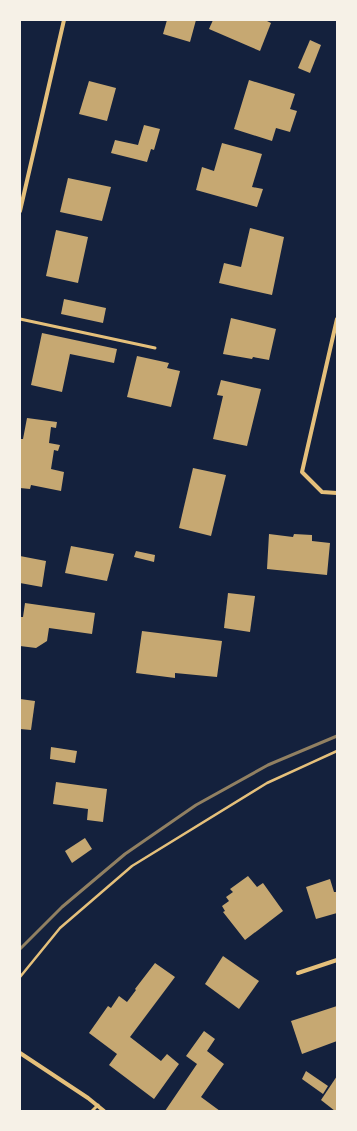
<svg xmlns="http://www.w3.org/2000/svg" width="357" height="1131" font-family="'Archivo Narrow',sans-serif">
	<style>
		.building { fill: #c6a872 }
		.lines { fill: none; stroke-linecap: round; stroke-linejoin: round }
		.path { stroke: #e5c07b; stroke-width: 2.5 }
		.service { stroke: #e5c07b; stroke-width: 3 }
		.minor { stroke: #e5c07b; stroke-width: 4 }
		.rail { stroke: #918062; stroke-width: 3 }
	</style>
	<rect width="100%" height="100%" fill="#14213d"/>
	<g class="building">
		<path d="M167,20H196L190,42L163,34Z"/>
		<path d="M213,20H265L271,23L260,51L209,29Z"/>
		<path d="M310,40L321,45L310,73L298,68Z"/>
		<path d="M249,80L295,94L290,109L297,111L290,132L276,128L272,141L234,129Z"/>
		<path d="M89,81L116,88L107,121L79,114Z"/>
		<path d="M144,125L160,129L154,150L151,149L147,162L111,153L115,140L138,145Z"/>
		<path d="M222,143L262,154L252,187L263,189L257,207L196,190L202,167L214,171Z"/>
		<path d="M68,178L111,187L102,221L60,212Z"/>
		<path d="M250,228L284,237L272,295L219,283L224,263L241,267Z"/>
		<path d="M56,230L88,237L78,283L46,276Z"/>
		<path d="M64,299L106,308L103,323L61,314Z"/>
		<path d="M231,318L276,329L269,360L253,357L252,359L223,354Z"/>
		<path d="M42,333L117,349L114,363L70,354L62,392L31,385Z"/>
		<path d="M137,356L169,363L167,368L180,371L171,407L127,397Z"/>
		<path d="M221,380L261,389L247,446L213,439L223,396L217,395Z"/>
		<path d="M27,418L57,422L56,428L51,427L49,443L60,445L58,451L54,450L51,469L64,472L61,491L31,485L30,489L20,488V439H23Z"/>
		<path d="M193,468L226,475L211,536L179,528Z"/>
		<path d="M269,534L293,537L294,534L312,535V541L330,543L327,575L267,569Z"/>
		<path d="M71,546L114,554L107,581L65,573Z"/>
		<path d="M136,551L155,555L154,562L134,557Z"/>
		<path d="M20,556L46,561L42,587L20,583Z"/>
		<path d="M228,593L255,596L250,632L224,628Z"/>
		<path d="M25,603L95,613L92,634L49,628L47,641L36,648L20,646V617H23Z"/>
		<path d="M142,631L222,641L217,677L175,673V678L136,673Z"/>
		<path d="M20,699L35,701L31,730L20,729Z"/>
		<path d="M51,747L77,751L75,763L50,759Z"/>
		<path d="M56,782L107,789L103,822L87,820L88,809L53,804Z"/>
		<path d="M85,838L92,849L72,863L65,851Z"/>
		<path d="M248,876L257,887L263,883L283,911L245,940L223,912L225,911L222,906L229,901L226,897L233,892L230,889Z"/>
		<path d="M330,879L334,892H337V913L316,919L306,887Z"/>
		<path d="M223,956L259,981L239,1009L205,984Z"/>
		<path d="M155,963L175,977L130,1037L161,1061L167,1054L179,1064L154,1099L109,1065L117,1054L89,1033L108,1006L111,1008L119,996L127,1002L136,990L135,989Z"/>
		<path d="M337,1006V1041L302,1054L291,1021Z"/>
		<path d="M204,1031L215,1039L207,1051L224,1064L201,1097L220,1111H165L197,1064L186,1056Z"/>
		<path d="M306,1071L328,1086L323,1094L302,1079Z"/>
		<path d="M337,1076V1111H335L321,1100Z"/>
	</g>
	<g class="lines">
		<path class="path" d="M20,977L60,928L132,866L267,783L337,751"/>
		<g class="service">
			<path d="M20,319L155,348"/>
			<path d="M92,1111L98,1105"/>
		</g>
		<g class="minor">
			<path d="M20,211L64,20"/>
			<path d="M337,319L302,472L322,492L337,493"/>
			<path d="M298,973L337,960"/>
			<path d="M20,1053L88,1098L104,1111"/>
		</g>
		<path class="rail" d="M20,949L62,907L125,854L196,805L268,765L337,736"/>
	</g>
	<rect width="357" height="1131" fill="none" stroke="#f6f1e7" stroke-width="42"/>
</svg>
